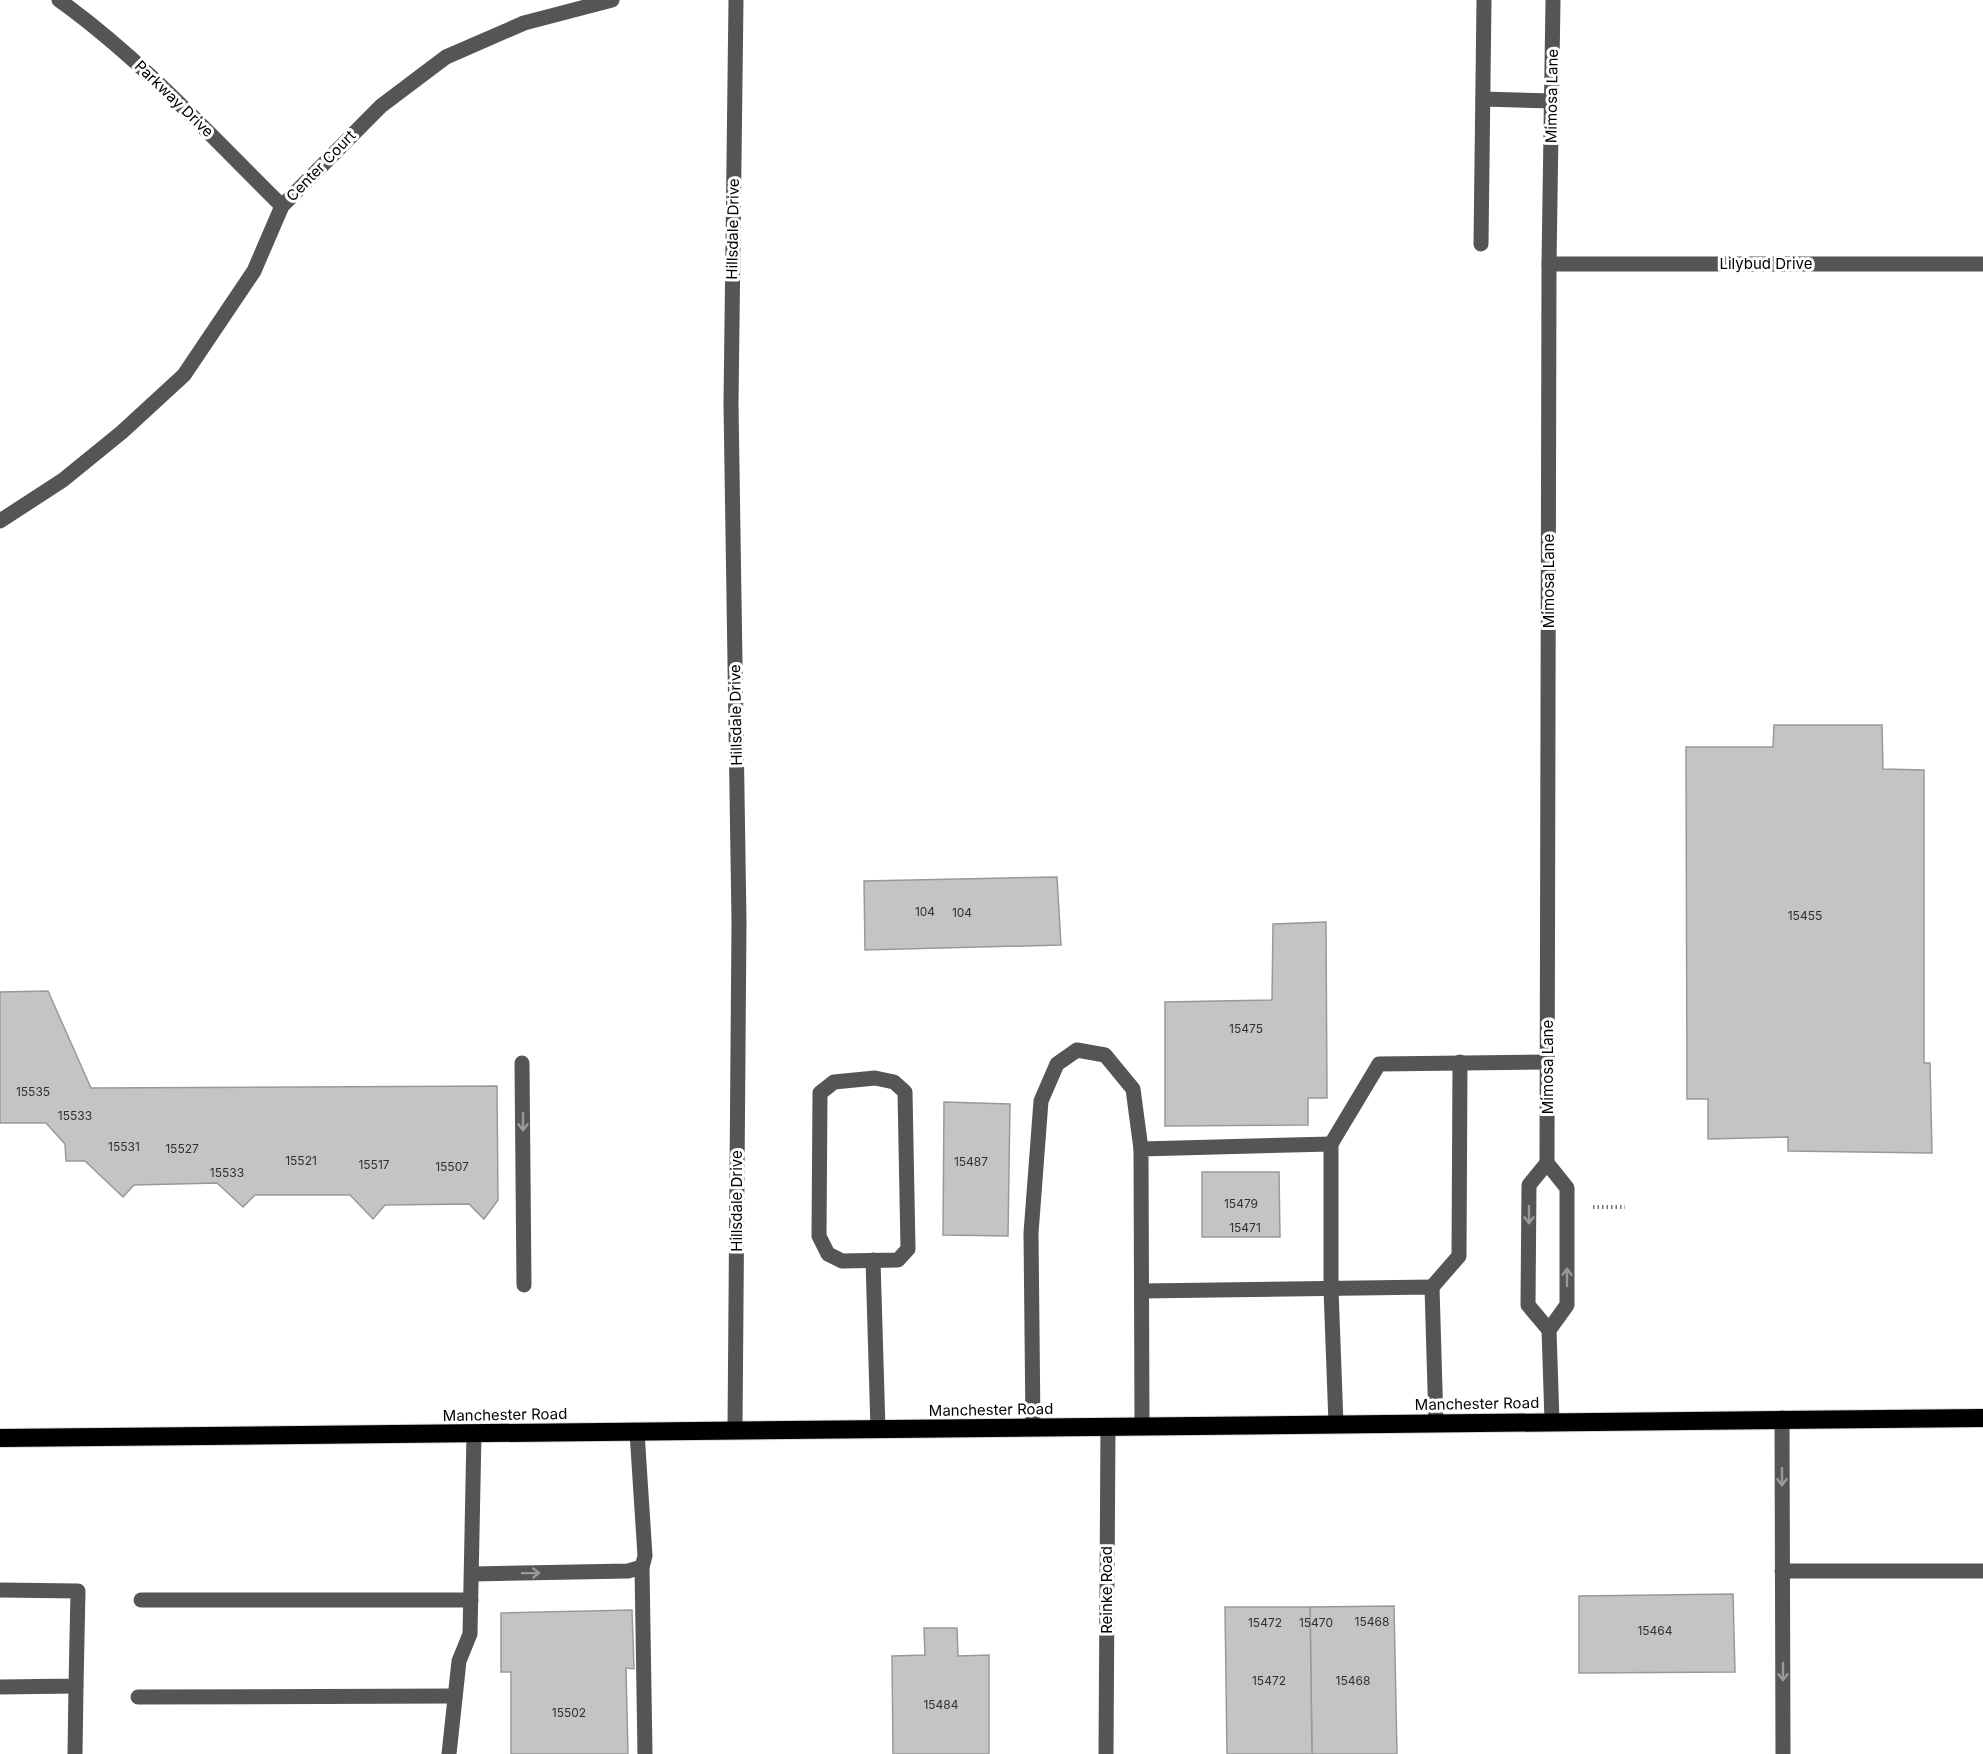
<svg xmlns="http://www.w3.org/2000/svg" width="1983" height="1754" font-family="Inter,sans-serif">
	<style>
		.building { fill: #c4c4c4; stroke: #999; stroke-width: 1.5 }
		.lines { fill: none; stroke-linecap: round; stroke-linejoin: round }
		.highway-casing { stroke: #dbdbdb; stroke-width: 20 }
		.path { stroke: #777; stroke-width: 4; stroke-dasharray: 1.5 3; stroke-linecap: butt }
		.minor { stroke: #555; stroke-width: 15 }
		.highway { stroke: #000; stroke-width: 18 }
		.oneway { stroke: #999 }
		.labels { text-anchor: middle; stroke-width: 6; stroke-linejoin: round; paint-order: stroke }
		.number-label { font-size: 12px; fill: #313131 }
		.street-label { font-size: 15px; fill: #000; stroke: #fff }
	</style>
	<rect width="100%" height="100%" fill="#fff"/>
	<g class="building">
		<path d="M1774,725H1882L1883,769L1924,770V1063H1930L1932,1153L1788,1151V1137L1708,1139V1099H1687L1686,747H1773Z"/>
		<path d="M1057,877L1061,945L865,950L864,881Z"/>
		<path d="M1326,922L1327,1098H1308V1125L1165,1126V1002L1272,1000L1273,924Z"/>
		<path d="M48,991L91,1088L497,1086L498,1200L484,1219L469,1204L385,1205L373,1219L350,1195H255L243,1207L217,1183L134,1185L123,1197L85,1161H66L65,1144L46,1123H0V992Z"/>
		<path d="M944,1102L1010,1104L1008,1236L943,1235Z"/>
		<path d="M1202,1172H1279L1280,1237H1202Z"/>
		<path d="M1733,1594L1735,1672L1579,1673V1596Z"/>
		<path d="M1394,1606L1397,1754H1312L1310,1607Z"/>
		<path d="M1225,1607H1310L1312,1754H1227Z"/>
		<path d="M632,1610L634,1669L626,1668L628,1754H511V1672H501V1613Z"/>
		<path d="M924,1628H957L958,1656L989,1655V1754H893L892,1656L925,1655Z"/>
	</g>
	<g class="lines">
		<g class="highway-casing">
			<path id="highway" d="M0,1438L1983,1418"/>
		</g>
		<path class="path" d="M1593,1207H1625"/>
		<g class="minor">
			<path d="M59,0C141,59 210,135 282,206"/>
			<path d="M1483,99L1552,101"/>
			<path d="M1481,244L1484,0"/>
			<path d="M1549,264H1983"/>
			<path d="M0,521L63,480L122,432L184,375L254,271L282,206L381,106L446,57L524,23L612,0"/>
			<path d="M522,1063L524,1285"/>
			<path d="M875,1078L894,1082L905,1092L908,1249L898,1260L842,1261L828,1254L819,1236L820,1093L834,1082Z"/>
			<path d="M1331,1144L1379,1064L1548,1062"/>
			<path d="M1547,1163L1529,1185L1528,1305L1549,1330"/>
			<path d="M873,1260L878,1429"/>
			<path d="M1432,1287L1459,1256L1460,1062"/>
			<path d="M1142,1291L1432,1287L1436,1423"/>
			<path d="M1782,1418L1783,1754"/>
			<path d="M1552,1421L1549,1330L1567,1305V1188L1547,1163L1549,264L1553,0"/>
			<path d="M1142,1426L1141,1149L1331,1144V1289L1336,1424"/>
			<path d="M1033,1427L1031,1233L1041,1101L1057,1064L1077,1050L1105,1055L1133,1089L1141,1149"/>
			<path d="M735,1430L739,922L731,404L736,0"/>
			<path d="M637,1432L645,1556L642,1567L645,1754"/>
			<path d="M1782,1571H1983"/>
			<path d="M473,1574L628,1571L642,1567"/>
			<path d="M0,1590L78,1591L76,1686L0,1687"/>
			<path d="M141,1600H471"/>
			<path d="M138,1697L455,1696"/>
			<path d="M75,1754L76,1686"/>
			<path d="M449,1754L459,1661L470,1634L474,1433"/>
			<path d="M1106,1754L1108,1426"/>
		</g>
		<use href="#highway" class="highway"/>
	</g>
	<defs><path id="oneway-shaft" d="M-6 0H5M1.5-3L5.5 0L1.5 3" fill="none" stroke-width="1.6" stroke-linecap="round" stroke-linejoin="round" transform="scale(1.5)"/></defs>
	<g class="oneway">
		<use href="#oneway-shaft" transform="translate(523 1122) rotate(90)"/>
		<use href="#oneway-shaft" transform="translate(1529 1215) rotate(90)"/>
		<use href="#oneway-shaft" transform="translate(1567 1277) rotate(-90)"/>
		<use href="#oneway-shaft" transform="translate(1782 1477) rotate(90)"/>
		<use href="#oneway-shaft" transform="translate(531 1573) rotate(-1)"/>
		<use href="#oneway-shaft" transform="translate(1783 1672) rotate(90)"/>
	</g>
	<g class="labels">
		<g class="number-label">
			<text x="925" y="916">104</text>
			<text x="962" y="917">104</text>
			<text x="1805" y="920">15455</text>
			<text x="1246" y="1033">15475</text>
			<text x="33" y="1096">15535</text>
			<text x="75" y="1120">15533</text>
			<text x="124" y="1151">15531</text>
			<text x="182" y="1153">15527</text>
			<text x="301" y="1165">15521</text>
			<text x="971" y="1166">15487</text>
			<text x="374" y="1169">15517</text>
			<text x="452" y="1171">15507</text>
			<text x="227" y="1177">15533</text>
			<text x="1241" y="1208">15479</text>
			<text x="1245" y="1232">15471</text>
			<text x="1372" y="1626">15468</text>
			<text x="1265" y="1627">15472</text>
			<text x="1316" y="1627">15470</text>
			<text x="1655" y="1635">15464</text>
			<text x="1269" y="1685">15472</text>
			<text x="1353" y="1685">15468</text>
			<text x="941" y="1709">15484</text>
			<text x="569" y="1717">15502</text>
		</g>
		<g class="street-label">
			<text transform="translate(1552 96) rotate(-89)" y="5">Mimosa Lane</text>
			<text transform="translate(174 99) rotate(44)" y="5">Parkway Drive</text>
			<text transform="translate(321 166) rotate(-46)" y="5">Center Court</text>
			<text transform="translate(733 229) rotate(-89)" y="5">Hillsdale Drive</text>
			<text x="1766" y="269">Lilybud Drive</text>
			<text transform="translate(1549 581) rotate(-90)" y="5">Mimosa Lane</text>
			<text transform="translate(736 715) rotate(-91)" y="5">Hillsdale Drive</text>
			<text transform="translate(1548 1067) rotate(-90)" y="5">Mimosa Lane</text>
			<text transform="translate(737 1201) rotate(-90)" y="5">Hillsdale Drive</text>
			<text transform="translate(1477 1404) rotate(-1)" y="5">Manchester Road</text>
			<text transform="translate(991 1410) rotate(-1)" y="5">Manchester Road</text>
			<text transform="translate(505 1415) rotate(-1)" y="5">Manchester Road</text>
			<text transform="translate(1107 1590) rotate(-90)" y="5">Reinke Road</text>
		</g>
	</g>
</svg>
